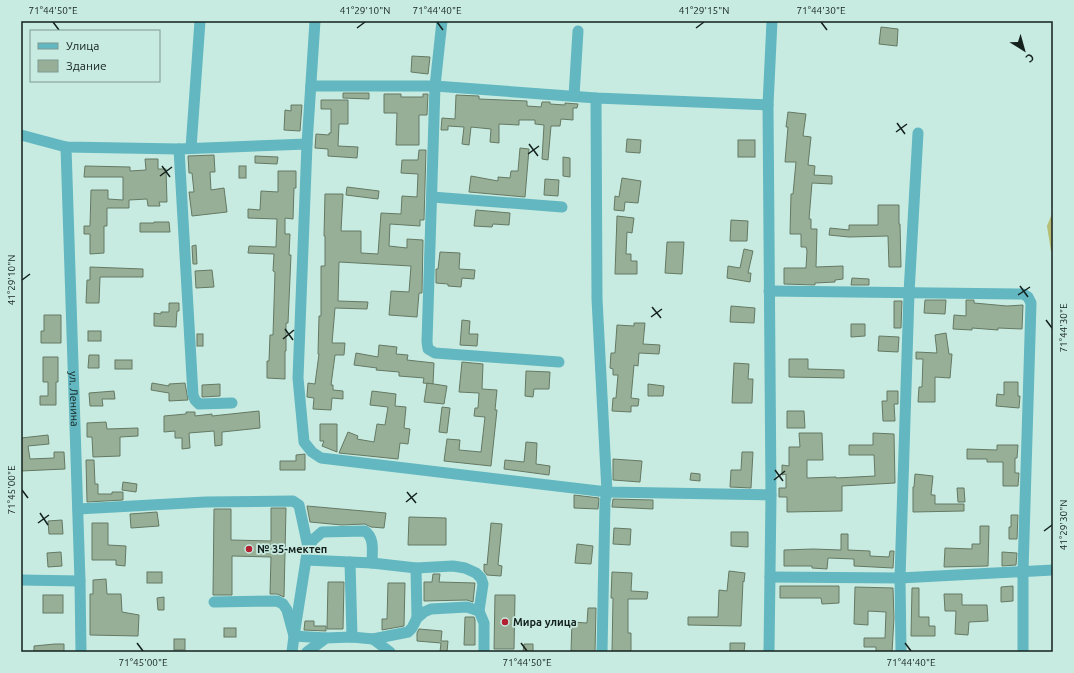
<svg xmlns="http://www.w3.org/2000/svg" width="1074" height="673" font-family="Ubuntu,sans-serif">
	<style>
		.green { fill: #b6bd74 }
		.building { fill: #98af97; stroke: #647964 }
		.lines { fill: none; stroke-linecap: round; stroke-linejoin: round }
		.minor { stroke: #62b7c1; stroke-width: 11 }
		.ticks { fill: none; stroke: #14211d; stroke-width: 1.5 }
		.poi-dot { fill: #b32032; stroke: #c7ebe0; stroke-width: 1.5 }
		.labels { text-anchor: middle; stroke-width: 3.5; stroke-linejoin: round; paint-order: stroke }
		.street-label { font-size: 11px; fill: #14211d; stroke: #c7ebe0 }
		.poi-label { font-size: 11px; font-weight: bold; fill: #14211d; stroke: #c7ebe0; text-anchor: start }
		.neatline { fill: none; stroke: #14211d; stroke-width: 1.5 }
		.ticks-label { font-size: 10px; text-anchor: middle; fill: #14211d }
	</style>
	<rect width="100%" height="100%" fill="#c7ebe0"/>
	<path class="green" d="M1053,211V253L1051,251L1047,226Z"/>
	<g class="building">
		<path d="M881,27L898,29L897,46L879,44Z"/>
		<path d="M412,56L430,57L428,74L411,72Z"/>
		<path d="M343,93H369V99L343,98Z"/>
		<path d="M384,94H401V97H423V94H428L427,115H419V145H396L397,113H384Z"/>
		<path d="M456,95L479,96V99L527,101V106L541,107L542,102H550V104L565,105V103L578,104L577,108H573V120L561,119L560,126H551L548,160L542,159L544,125L535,124V120H519V125L499,124V143L490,142L491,129L471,127L469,145L462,144L464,127L448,126V130H441L442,118L455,119Z"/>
		<path d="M321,100H348V124H339L338,146L358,147L357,158L328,156V149L315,148L316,134L329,135V133H331V109H321Z"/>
		<path d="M291,105H302L300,131L284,130L285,110L291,111Z"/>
		<path d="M788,112L806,114L803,136L811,137L808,165L815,166L814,175L832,176V184L812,183L809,219H811V229H817L816,267L843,266V279L835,280V282L815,283V285L784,284V268H806L807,251L806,247H801V234H790L791,194H793L796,162H785L788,127H786Z"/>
		<path d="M627,139L641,140L640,153L626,152Z"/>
		<rect x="738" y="140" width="17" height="17"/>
		<path d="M520,148L529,149L525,197L469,192L471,176L498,181V177L510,178L511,171H518Z"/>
		<path d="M419,150H426L424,220H420V226L390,224L389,246L407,248V239L423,240L422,293H419L417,317L389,315L391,291L409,292L411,266L339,262L338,301L368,302L367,309L335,308L332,343H345L344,355H335L331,385H333V390L343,391V399L332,398L331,410L313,409L314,398L307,397V396L308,383L315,384L319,354H318L319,316H321V266H325V236H324L325,194H343L341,231H361V253L378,254L381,213L401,214L402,196L417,197L418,174L401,173L402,160H418Z"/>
		<path d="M214,155L215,172H210L211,190L224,188L227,212L192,216L189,192H194L192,173H189L188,156Z"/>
		<path d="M255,156L278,157L277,164L255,163Z"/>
		<path d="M563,157L570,158V177L563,176Z"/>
		<path d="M145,159H158V169H166L167,202H159L160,206H148L147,199L129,200V208H107V226H104V253L90,254V234H84V226H90L91,190H108V199L123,200V177H84L85,166L130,167V171L146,170Z"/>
		<rect x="239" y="166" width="7" height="12"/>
		<path d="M278,171H296V188H294L293,219L285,218V234H290L289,255H291L288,323H286V351H285V379L267,378V361H269L270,335H273L275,272L273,271L274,254L248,253L249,246L276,247L277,219L248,218V209L260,210L261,191L278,192Z"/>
		<path d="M622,178L641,181L638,203L625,202L624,211L614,210L615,196L619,197Z"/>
		<path d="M545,179L559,180L558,196L544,195Z"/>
		<path d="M347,187L379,191L378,199L346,195Z"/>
		<path d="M878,205H899V224H900L901,267H889L888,236L849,237L829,235L830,228L849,230V225H878Z"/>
		<path d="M476,210L510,213L509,225L493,224L492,227L474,226Z"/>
		<path d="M617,216L634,218L632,233L627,232L626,254H631V261H637V274H615Z"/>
		<path d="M731,220L748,221L747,241H730Z"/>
		<path d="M154,222H169L170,232H140V223H154Z"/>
		<path d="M667,242H684L682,274L665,273Z"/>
		<path d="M196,245L197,264H193L192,246Z"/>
		<path d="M744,249L753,251L748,273H751L750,282L727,278L728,266L740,268Z"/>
		<path d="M440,252L460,253L459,269L475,270L474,279L462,278L461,287L448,286V284L436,283V269H438Z"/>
		<path d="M90,267L143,269V277H100L99,303H86L87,280H90Z"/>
		<path d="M212,270L214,287L196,288L195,271Z"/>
		<path d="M852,278L869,279V285H851Z"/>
		<path d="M925,300H946L945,314L924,313Z"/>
		<path d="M966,300H974V303L1007,306L1023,305L1022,329L998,328V330L972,328V330L953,329L954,315L966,316Z"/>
		<path d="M894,301H902L901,328H894Z"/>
		<path d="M169,303H179V311H177L176,327L154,326V313L161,314V312H169Z"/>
		<path d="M731,306L755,308L754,323L730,322Z"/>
		<path d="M44,315H61V343H41V331H44Z"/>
		<path d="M462,320L470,321L469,334H478L477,346L460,345Z"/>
		<path d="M634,323H645L643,344L660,345L659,354L639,353L638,366L634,365L631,398L639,399L638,406H631V412L612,411L613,398H616L618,375H613V369L610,368L611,353H615L617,325L634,326Z"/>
		<path d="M851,324H865V336L851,337Z"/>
		<rect x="88" y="331" width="13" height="10"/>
		<path d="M946,333L949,354H952L950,378L935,377V402H918L919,387H922L923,359H916V352L937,353L935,335Z"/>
		<rect x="197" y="334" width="6" height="12"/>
		<path d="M879,336L899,337L898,352L878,351Z"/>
		<path d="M379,345L397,347L396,354L408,355L407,360L434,363L433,384L423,383L424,378L399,376V372L376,370L377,368L354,365L356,353L378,357Z"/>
		<path d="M89,355H99V368H88Z"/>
		<path d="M43,357H58V382H56V405H40V396H48V382H43Z"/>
		<path d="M789,359H808V369L844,370V378L789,377Z"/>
		<rect x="115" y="360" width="17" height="9"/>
		<path d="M462,362L483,364L482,389L497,390L495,410H497L491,466L444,461L447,439L460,440L459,450L481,452L485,417L474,416L475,408H478L479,393L459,392Z"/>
		<path d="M734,363L749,364L748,379H753L752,403H732Z"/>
		<path d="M526,371L550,372L549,389H534L533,397L525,396Z"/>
		<path d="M1004,382H1018V396H1020L1019,408L996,406L997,394L1004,395Z"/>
		<path d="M152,383L169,386V384L185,383L188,400L169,401V393L151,390Z"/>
		<path d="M427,383L447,386L444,404L424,402Z"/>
		<path d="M220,384V396L202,397V385Z"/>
		<path d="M648,384L664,386L663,396H648Z"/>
		<path d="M114,391L115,399H102L103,406H90L89,393Z"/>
		<path d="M372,391L396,394L395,406L406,407L404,428L410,429L408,444L400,443L398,459L339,453L348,432L358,436L357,439L374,442L377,424L385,425L388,407L370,405Z"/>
		<path d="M887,391H898V404H894L895,421H883L882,401H887Z"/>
		<path d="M442,407L450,408L447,433L439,432Z"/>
		<path d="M259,411L260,428L222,432V445L215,446L214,431L189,433L190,448L182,449V438H175V431L164,432V416L186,414V412H195V416L212,414V416Z"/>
		<path d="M787,411H804L805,428H787Z"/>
		<path d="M106,422L107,429L138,428V436L120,437V456L93,457L92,437H87V423Z"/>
		<path d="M320,424H337V452L322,446L324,441H320Z"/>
		<path d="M799,433H822L823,460H807V478L836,477V478L875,476L874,455H849V445H873V433L894,434L895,483L842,486V511L787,512V497H779V488H786V474L782,475V465L789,466V447H800Z"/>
		<path d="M48,435L49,444L28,446L30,459L54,458V452H64L65,469L21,471V438Z"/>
		<path d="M526,442L537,443L536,464L550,466L549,475L504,469L505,460L524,462Z"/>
		<path d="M997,445H1018L1017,458H1015V473H1019L1018,486H1003V462H987V459H967V449L997,450Z"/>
		<path d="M742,452H753L751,488L730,487L731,470H741Z"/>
		<path d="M305,454V470H280V461H296V455Z"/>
		<path d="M613,459L642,461L640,482L613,480Z"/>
		<path d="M86,460H94L95,484H98V494H112V492H123V500L87,502Z"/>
		<path d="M691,473L700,474V481L690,480Z"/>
		<path d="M915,474L933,476L931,495H935V504H964V511L913,512V487H914Z"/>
		<path d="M123,482L137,484L136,492L122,490Z"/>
		<path d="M957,488H964L965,502H958Z"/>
		<path d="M574,495L599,498L598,509L574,508Z"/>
		<path d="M613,499L653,500V509L612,507Z"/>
		<path d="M307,506L386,513L384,528L371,527L365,524L342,525L310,522Z"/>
		<path d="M271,508H286L284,597L277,594H270L271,557L232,556V595H213L214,509H231V540L271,541Z"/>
		<path d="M157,512L159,526L131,528L130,514Z"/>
		<path d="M1011,515H1018L1017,539H1009V527H1011Z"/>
		<path d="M409,517L446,518V545H408Z"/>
		<path d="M62,520L63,534H49L48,521Z"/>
		<path d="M92,523H108V545L126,546L125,566L116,565V560H92Z"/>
		<path d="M491,523L502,524L498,565L502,566L501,576L487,575L484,571V564L487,565Z"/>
		<path d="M980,526H989L988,566L944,567L945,548L972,549V544H980Z"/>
		<path d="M614,528L631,529L630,545L613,544Z"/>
		<path d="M731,532H748V547L731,546Z"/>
		<path d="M841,534H848V550L870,551V556L889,557L890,551H894L893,568L854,566V559L828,558L827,569L812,568V566H784V550L813,549L841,550Z"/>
		<path d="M577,544L593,546L591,564L575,563Z"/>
		<path d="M61,552L62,566L48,567L47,553Z"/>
		<path d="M1002,552L1017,553L1016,565L1002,566Z"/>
		<path d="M729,571L745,573L744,582L743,581L741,626L688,625V617H718L719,590L727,591Z"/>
		<rect x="147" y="572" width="15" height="11"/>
		<path d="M612,572L632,573L631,591L648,592L647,599H628V633H631V652H612L613,598H611Z"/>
		<path d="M433,574H440L439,582L475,583L473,602L467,600L424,601V582H432Z"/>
		<path d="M106,579L107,594H121L122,612L139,615L138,636L90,635V594H93V580Z"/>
		<path d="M328,582H344L343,629H327Z"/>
		<path d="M388,583H405L404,626L382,630V619H387Z"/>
		<path d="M780,586H839V603L822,604L821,598H780Z"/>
		<path d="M1013,586V601L1001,602V587Z"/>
		<path d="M855,587L893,588L894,618L892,652H876V647H864V638H885L886,612L868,611V625L854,624Z"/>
		<path d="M912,588H919V617H929V626H935V636H911Z"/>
		<path d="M944,594H962V605H987L988,621L969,622L968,635L955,634L956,611H945Z"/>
		<rect x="43" y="595" width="20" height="18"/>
		<path d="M495,595H515L514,649H494Z"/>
		<path d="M164,597V610H158L157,598Z"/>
		<path d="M588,608H596L595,652L571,651L572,622L587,623Z"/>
		<path d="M465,617H474L475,620V645H464Z"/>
		<path d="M305,621H314V626H326V631L304,630Z"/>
		<rect x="224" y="628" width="12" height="9"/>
		<path d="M419,629L442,631L441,641H448L447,652H440L441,643L417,641V633Z"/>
		<rect x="174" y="639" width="11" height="11"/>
		<path d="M730,643H745L744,652H730Z"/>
		<path d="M55,644H64V652H34V646Z"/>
		<path d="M524,644H533V652H523Z"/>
	</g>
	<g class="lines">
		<g class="minor">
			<path d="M315,21L307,144L298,378L304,442L312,452L321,458L607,492L771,495"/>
			<path d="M442,21L435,86L427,342L428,349L435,353L559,362"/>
			<path d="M311,86H435L596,98L768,105"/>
			<path d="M574,96L578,31"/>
			<path d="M596,98L597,299L607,492L605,502L602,652"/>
			<path d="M21,135L66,147L179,149L307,144"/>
			<path id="s1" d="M66,147L80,581L81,652"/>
			<path d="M191,148L200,21"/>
			<path d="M179,149L193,395L195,400L199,404L232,403"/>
			<path d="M432,197L562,207"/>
			<path d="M769,291L1023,294L1028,297L1031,303L1023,571V652"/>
			<path d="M78,509L206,502L293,501L299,505L308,547"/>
			<path d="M306,560L372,563L416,568L453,566L465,568L476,573L481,578L483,584L479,611"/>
			<path d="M350,562L352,637"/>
			<path d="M416,568L417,618"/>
			<path d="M770,577L900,578L1053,570"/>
			<path d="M21,580L80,581"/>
			<path d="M214,602L277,601L283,604L287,610L294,636L326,638"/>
			<path d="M373,639L390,652"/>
			<path d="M292,652L294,636L308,547L314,539L322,532L365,531C375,538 372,552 372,563"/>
			<path d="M307,652L326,638L352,637L373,639L408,632L412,628L417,618L424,612L431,609L467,607L479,611L484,623V652"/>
			<path d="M769,652L771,495L768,105L772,21"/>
			<path d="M901,652L900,578L909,293L918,133"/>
		</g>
	</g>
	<path class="ticks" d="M53,22L59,30M437,22L443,30M821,22L827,30M357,28L365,22M696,28L704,22M897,123L905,134M896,132L907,124M529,144L538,156M528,154L539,146M162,166L170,177M160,176L172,167M22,280L30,274M1020,286L1028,297M1018,295L1030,287M652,307L661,318M651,317L662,309M1046,320L1052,328M285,329L293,340M283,339L294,330M775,470L783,481M774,480L785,471M22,490L28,498M407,492L416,503M406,502L417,493M40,513L48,525M38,523L49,515M1044,531L1052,525M137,643L143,651M521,643L527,651M905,643L911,651"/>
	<g class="poi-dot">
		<circle cx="249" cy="549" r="4"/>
		<circle cx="505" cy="622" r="4"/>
	</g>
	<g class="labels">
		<g class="street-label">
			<text dy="4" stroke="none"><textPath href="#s1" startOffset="252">ул. Ленина</textPath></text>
		</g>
		<g class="poi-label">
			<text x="257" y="553">№ 35-мектеп</text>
			<text x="513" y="626">Мира улица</text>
		</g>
	</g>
	<rect width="1074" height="673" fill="none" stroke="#c7ebe0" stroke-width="44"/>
	<rect x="30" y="30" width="130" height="52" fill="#c7ebe0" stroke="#7f9a92"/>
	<rect x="38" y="43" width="20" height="6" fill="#62b7c1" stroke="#7f9a92"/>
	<text x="66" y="50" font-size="12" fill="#14211d">Улица</text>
	<rect x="38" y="60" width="20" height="12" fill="#98af97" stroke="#7f9a92"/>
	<text x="66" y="70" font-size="12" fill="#14211d">Здание</text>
	<g transform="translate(1024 50) rotate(143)" stroke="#c7ebe0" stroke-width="3" paint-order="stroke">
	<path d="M0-3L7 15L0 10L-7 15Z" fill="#14211d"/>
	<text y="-6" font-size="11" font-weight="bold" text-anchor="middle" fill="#14211d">С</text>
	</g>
	<rect x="22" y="22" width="1030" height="629" class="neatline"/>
	<g class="ticks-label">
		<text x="53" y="14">71°44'50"E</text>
		<text x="365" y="14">41°29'10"N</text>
		<text x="437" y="14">71°44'40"E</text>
		<text x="704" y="14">41°29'15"N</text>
		<text x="821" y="14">71°44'30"E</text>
		<text transform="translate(11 280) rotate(-90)" y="4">41°29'10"N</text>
		<text transform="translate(1063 328) rotate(-90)" y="4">71°44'30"E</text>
		<text transform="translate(11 490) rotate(-90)" y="4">71°45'00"E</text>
		<text transform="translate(1063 525) rotate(-90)" y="4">41°29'30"N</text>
		<text x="143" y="666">71°45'00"E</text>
		<text x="527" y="666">71°44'50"E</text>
		<text x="911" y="666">71°44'40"E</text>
	</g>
</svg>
